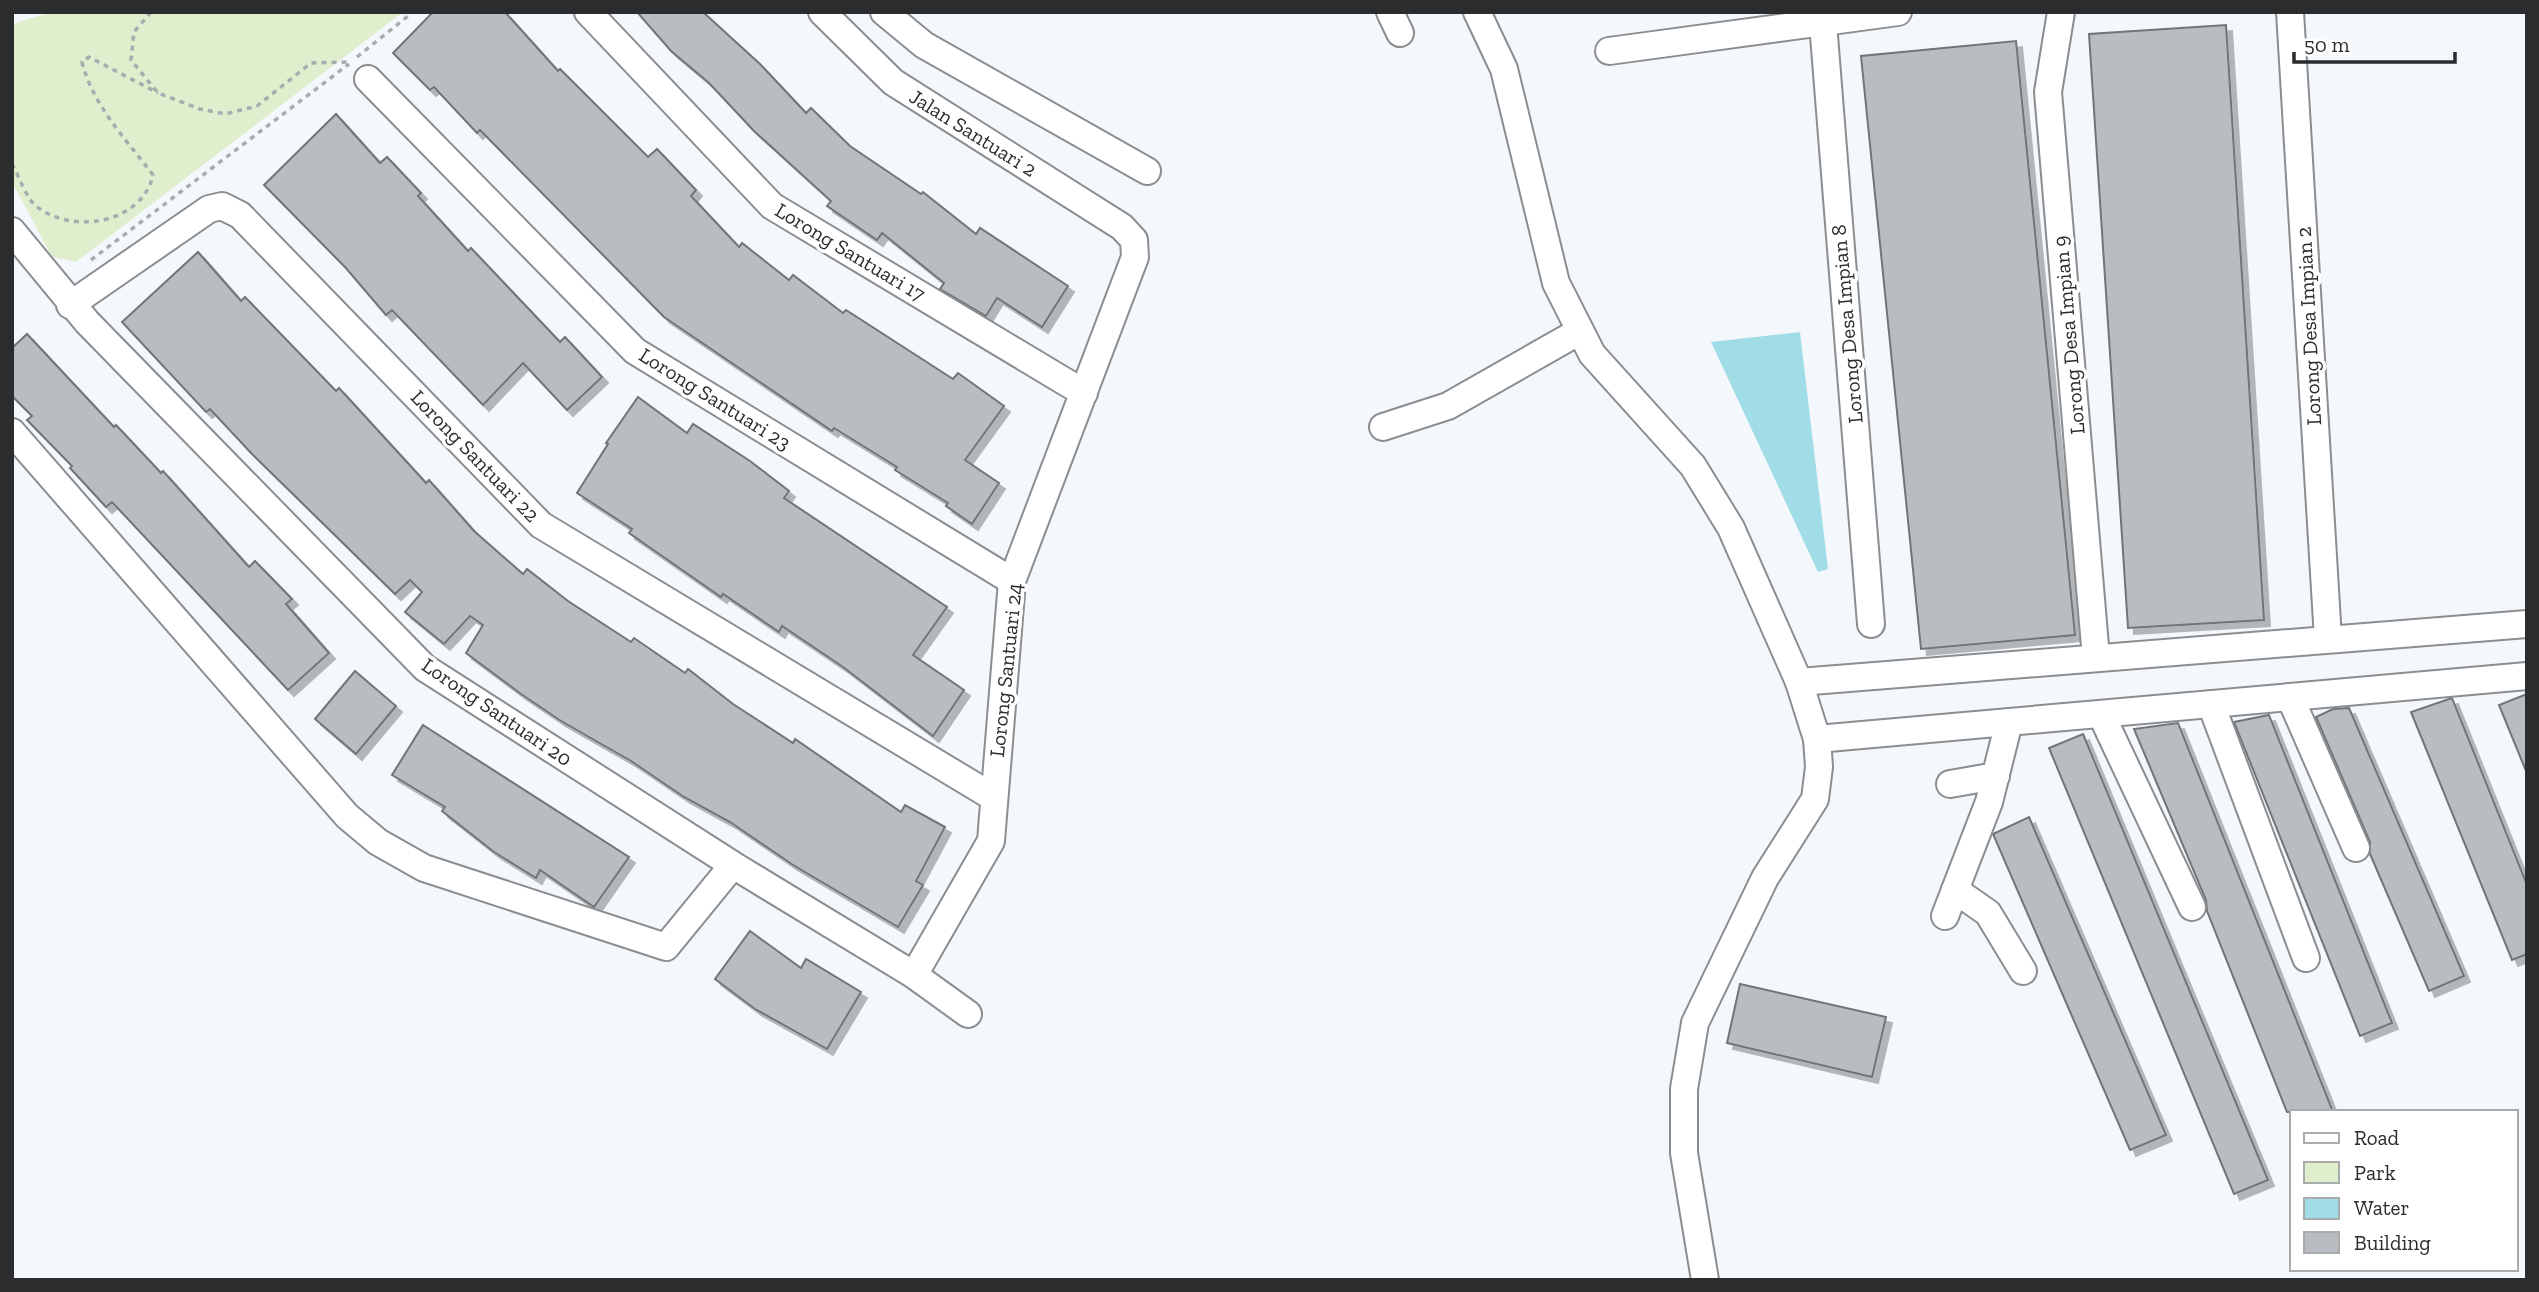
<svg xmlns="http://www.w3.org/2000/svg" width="2539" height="1292" font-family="'Zilla Slab',serif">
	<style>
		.green { fill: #dfeecc }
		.water { fill: #a1dde7 }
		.building { fill: #b9bdc1; stroke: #717578; stroke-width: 2; filter: url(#shadow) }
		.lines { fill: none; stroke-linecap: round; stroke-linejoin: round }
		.minor-casing { stroke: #8a8e91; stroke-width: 30 }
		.path { stroke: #a9acaf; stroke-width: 3.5; stroke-dasharray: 5 5; stroke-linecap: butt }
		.minor { stroke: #fff; stroke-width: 26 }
		.labels { text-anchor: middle; stroke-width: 7; stroke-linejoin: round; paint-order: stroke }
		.street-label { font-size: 21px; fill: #2a2c2d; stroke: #fff }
	</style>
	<defs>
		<filter id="shadow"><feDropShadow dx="6" dy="6" stdDeviation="0" flood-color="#0004"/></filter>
	</defs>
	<rect width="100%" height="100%" fill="#f4f8fc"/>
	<path class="green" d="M52,12H403L76,262L52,257L12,182V24Z"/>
	<path class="water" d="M1800,332L1828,569L1818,572L1711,342Z"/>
	<g class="building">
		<path d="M433,12H505L558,71L560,69L648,157L657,149L696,190L691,196L739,247L742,243L789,280L793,275L843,313L846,310L953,379L958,373L1004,406L965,460L999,483L972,524L946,506L948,503L895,470L897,467L834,428L832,431L664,317L480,130L477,133L434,87L430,90L393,53Z"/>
		<path d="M637,12H703L760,64L806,113L811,108L850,146L921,194L923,192L976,234L980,228L1068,286L1042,327L997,298L986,316L940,289L944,283L882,233L877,240L827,206L831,201L754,131L709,83L671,51Z"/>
		<path d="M2226,25L2264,620L2128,628L2089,34Z"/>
		<path d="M2016,41L2075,635L1921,649L1861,56Z"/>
		<path d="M336,114L380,163L387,157L421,193L418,196L468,251L471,248L560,342L565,337L602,377L567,410L523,363L483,405L392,310L386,315L345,267L264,185Z"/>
		<path d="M198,252L241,301L245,297L336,391L339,388L426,483L429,480L474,531L523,574L527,569L568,601L631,642L634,638L685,673L688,669L733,704L793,743L795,739L901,812L905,805L945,827L916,881L923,885L898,927L793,865L730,822L684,797L631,761L561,721L521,694L466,653L483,625L470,616L444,644L405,612L422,592L410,580L395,594L252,454L210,409L206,412L122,322Z"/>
		<path d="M27,334L114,427L116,425L161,473L163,471L249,567L255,561L292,599L286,604L329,653L288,690L112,502L106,507L70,468L72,466L27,420L32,416L12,396V348Z"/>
		<path d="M638,397L687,433L693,424L750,461L789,491L784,498L947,607L913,655L964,690L933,736L843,667L782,626L779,632L723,594L721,597L629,533L632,529L577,493L608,444L606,443Z"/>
		<path d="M355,671L396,706L356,754L315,719Z"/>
		<path d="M2527,694V771H2526L2499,705Z"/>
		<path d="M2452,698L2527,885V954L2512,960L2411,712Z"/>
		<path d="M2349,708L2464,976L2429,991L2370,854V842L2316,717L2333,709Z"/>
		<path d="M2269,715L2392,1023L2360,1036L2234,722Z"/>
		<path d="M2178,723L2333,1112H2287L2207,911L2206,900L2134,729Z"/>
		<path d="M423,725L629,857L594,907L540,870L536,878L494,852L442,811L445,807L392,775Z"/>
		<path d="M2083,734L2268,1180L2234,1194L2049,748Z"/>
		<path d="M2029,817L2166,1135L2130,1150L1993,834Z"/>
		<path d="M750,931L801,968L806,959L861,992L827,1049L755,1009L715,979Z"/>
		<path d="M1740,984L1886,1017L1872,1077L1727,1043Z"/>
	</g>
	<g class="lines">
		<g class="minor-casing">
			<g id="minor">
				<path d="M588,12L772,206L1084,393"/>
				<path d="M822,12L893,82L1122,227L1134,240L1135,257L1012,581L991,841L914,975"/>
				<path d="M884,12L924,45L1147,171"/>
				<path d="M1390,12L1400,33"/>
				<path d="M1477,12L1504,69L1556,283L1592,354L1693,466L1731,528L1799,682L1817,739L1819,767L1815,799L1765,878L1695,1023L1684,1089V1153L1705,1280"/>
				<path d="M2061,12L2048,92L2096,658"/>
				<path d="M2290,12L2328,639"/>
				<path d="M1823,23L1871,624"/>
				<path d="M1609,51L1898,12"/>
				<path d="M368,79L635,351L1012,581"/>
				<path d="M12,231L87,322L425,668L733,865L914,975L968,1014"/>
				<path d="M70,305L209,209L222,206L240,215L541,525L993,797"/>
				<path d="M1383,427L1448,406L1580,331"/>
				<path d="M12,432L347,816L378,842L424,868L666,947L733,865"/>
				<path d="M1799,682L2527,624"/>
				<path d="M2290,697L2356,848"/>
				<path d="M2211,704L2306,958"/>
				<path d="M2101,714L2192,907"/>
				<path d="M1817,739L2527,676"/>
				<path d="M1950,784L1996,776"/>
				<path d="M1955,890L1988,913L2023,971"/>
				<path d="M1945,916L1989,802L2009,722"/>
			</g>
		</g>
		<g class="path">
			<path d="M151,12L134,32L131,60L158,93L200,109L225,114L257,106L311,63L351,62"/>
			<path d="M357,57L413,12"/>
			<path d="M12,164C19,176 26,198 36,206C72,235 142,224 153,175C126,139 93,106 82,62L89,57L158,93"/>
			<path d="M91,260L349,64"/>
		</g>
		<use href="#minor" class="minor"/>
	</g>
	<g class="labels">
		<g class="street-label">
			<text transform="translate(973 133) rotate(32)" y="7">Jalan Santuari 2</text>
			<text transform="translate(850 252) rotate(31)" y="7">Lorong Santuari 17</text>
			<text transform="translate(1847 324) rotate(-95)" y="7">Lorong Desa Impian 8</text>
			<text transform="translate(2309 326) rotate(-93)" y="7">Lorong Desa Impian 2</text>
			<text transform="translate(2069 335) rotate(-95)" y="7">Lorong Desa Impian 9</text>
			<text transform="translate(715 399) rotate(32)" y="7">Lorong Santuari 23</text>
			<text transform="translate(475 456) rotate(46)" y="7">Lorong Santuari 22</text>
			<text transform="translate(1006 670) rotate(-84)" y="7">Lorong Santuari 24</text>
			<text transform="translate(497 712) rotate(34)" y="7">Lorong Santuari 20</text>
		</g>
	</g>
	<rect width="2539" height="1292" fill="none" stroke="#2a2c2d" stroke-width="28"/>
	<rect x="2290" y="1110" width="228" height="161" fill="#ffffff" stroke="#aaabab" stroke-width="2"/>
	<rect x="2304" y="1133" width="35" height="10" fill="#ffffff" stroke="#aaabab" stroke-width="2"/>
	<text x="2354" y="1145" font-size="21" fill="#2a2c2d">Road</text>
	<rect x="2304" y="1162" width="35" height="21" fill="#dfeecc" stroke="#aaabab" stroke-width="2"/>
	<text x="2354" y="1180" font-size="21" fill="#2a2c2d">Park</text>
	<rect x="2304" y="1198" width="35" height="21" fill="#a1dde7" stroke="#aaabab" stroke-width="2"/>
	<text x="2354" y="1215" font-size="21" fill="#2a2c2d">Water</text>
	<rect x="2304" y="1232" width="35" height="21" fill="#b9bdc1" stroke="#aaabab" stroke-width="2"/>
	<text x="2354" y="1250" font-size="21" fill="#2a2c2d">Building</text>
	<path d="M2294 52v10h161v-10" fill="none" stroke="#2a2c2d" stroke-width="3.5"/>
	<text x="2304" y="52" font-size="21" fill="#2a2c2d" stroke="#ffffff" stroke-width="5" paint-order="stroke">50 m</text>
</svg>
